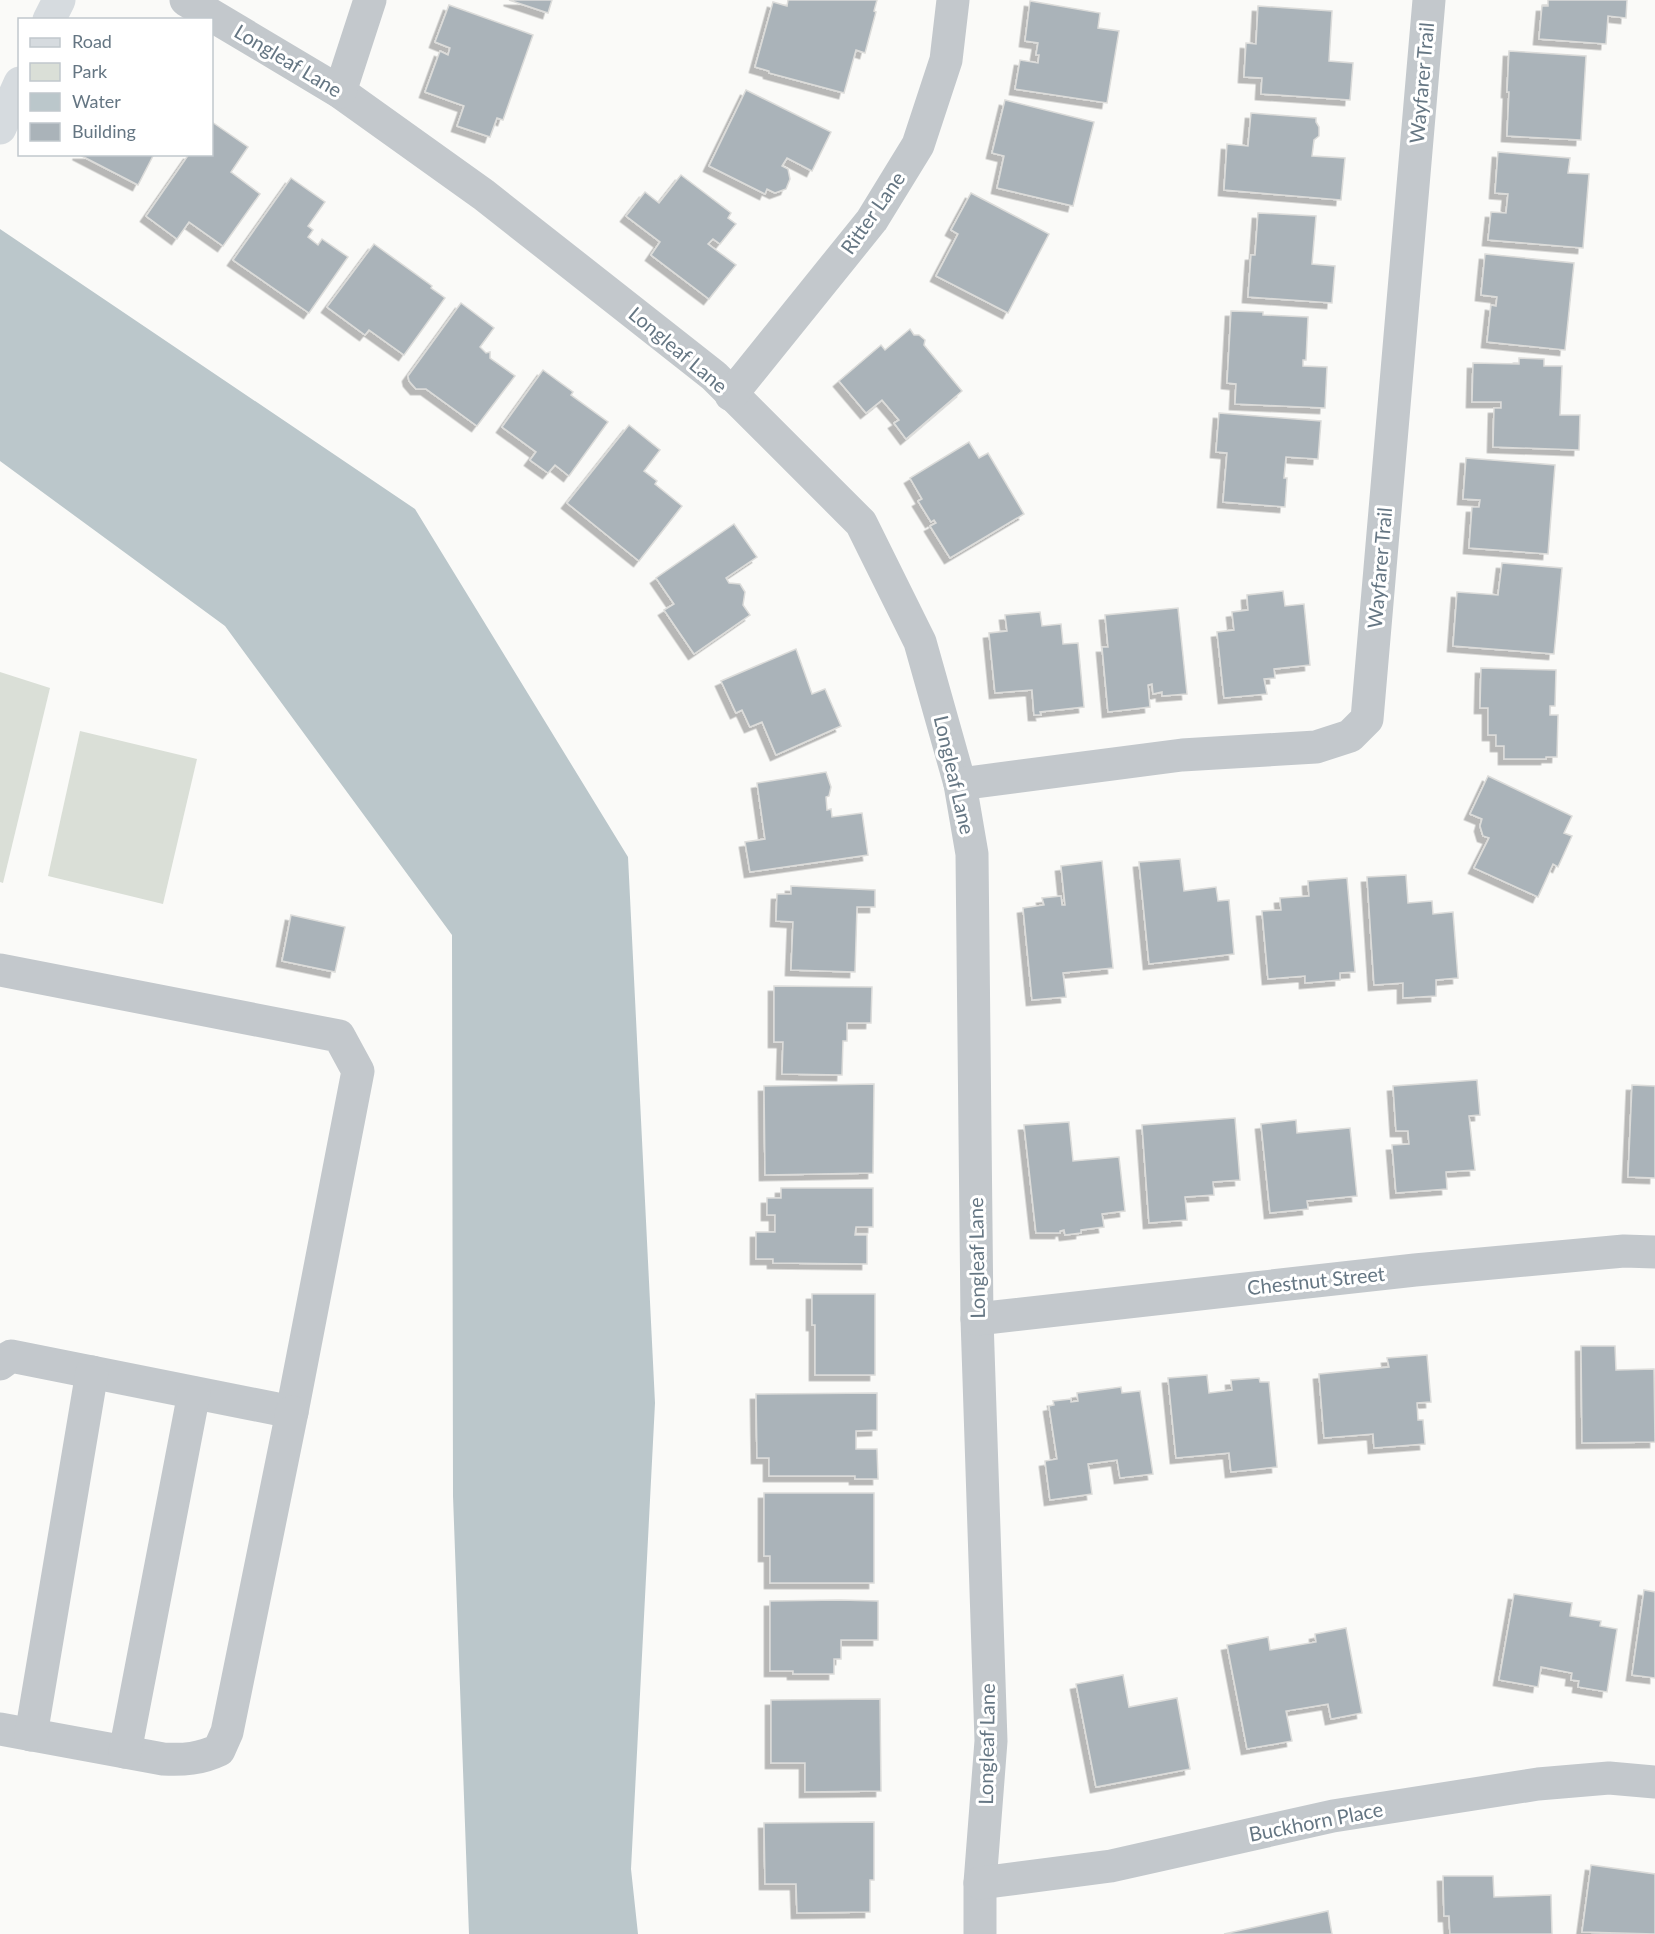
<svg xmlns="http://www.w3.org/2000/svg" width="1655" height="1934" font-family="Lato,sans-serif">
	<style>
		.green { fill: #dadfd7 }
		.water { fill: #bbc7cb }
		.building { fill: #aab3b9; stroke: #dcdcda; stroke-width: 1.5; filter: url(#shadow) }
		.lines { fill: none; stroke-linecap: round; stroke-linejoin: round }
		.minor { stroke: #c3c8cc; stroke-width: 33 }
		.major { stroke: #d6dbdf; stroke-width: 33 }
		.labels { text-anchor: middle; stroke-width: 6; stroke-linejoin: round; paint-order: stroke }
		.street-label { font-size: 20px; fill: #657683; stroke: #fff }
	</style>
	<defs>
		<filter id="shadow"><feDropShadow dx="-5.5" dy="5.5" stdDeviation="0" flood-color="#0004"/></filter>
	</defs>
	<rect width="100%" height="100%" fill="#fafaf8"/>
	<g class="green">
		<path d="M0,672L50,688L3,883L0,882Z"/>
		<path d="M80,731L197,759L163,904L48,876Z"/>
	</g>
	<path class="water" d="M0,229L415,509L628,857L655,1403L631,1869L638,1934H469L453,1496L452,935L225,626L0,461Z"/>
	<g class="building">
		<path d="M509,0H552L548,13Z"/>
		<path d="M788,0H877L874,11L876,12L865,53L856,50L844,93L769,73V71L755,67L773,2L787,6Z"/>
		<path d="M1548,0H1627L1626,18L1608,16L1606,44L1539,39L1542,6H1548Z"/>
		<path d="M1030,1L1100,13L1098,28L1119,31L1107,103L1015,89L1020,60L1038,63L1039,55H1036L1038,43L1025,41Z"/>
		<path d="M449,5L533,35L503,120L497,118L490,137L457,126L464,106L425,92L440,51L448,55L450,48L435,42Z"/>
		<path d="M1258,6L1332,11L1329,61L1353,63L1350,100L1261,94L1262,78L1244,77L1246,43L1256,44Z"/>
		<path d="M1509,51L1586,56L1581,140L1507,136L1509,92H1507Z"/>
		<path d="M746,90L831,132L812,171L787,158L782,166L788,169L790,179L786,189L775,193L767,189L765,194L709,166Z"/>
		<path d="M1005,100L1094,122L1073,206L997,188L1004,156L992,153Z"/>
		<path d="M1251,113L1316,118V122L1319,127V136L1314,140L1312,156L1345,158L1341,200L1224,190L1227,144L1248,146Z"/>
		<path d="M212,122L248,147L231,172L260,194L223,246L189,222L177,239L146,216L189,154H212Z"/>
		<path d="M1498,152L1570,158L1568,173L1589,174L1583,248L1488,240L1491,212L1506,213L1508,194L1495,193Z"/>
		<path d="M78,154H154L138,185Z"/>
		<path d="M681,175L731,213L728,218L736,224L720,244L713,239L708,244L736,265L709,299L651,255L660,242L626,216L645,192L659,203Z"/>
		<path d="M291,178L325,202L308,226L313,230L308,237L318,245L322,239L348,257L309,313L233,260Z"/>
		<path d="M971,193L1049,234L1008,313L936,276L958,234L951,230Z"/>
		<path d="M1258,213L1316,216L1312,264L1335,266L1332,303L1248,297L1251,255H1255Z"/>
		<path d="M374,244L432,286L431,288L445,298L404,355L369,330L365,335L327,307Z"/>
		<path d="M1485,254L1574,263L1565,350L1487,342L1491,305L1496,306L1497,297L1481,295Z"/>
		<path d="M461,303L494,328L480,347L486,353L490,352V358L515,376L477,426L426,389H416L409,381L408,376Z"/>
		<path d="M1231,311L1263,312V315L1308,317L1306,360H1303V366L1327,367L1325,408L1235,404L1236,384L1227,383Z"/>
		<path d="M910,329L914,335H919L925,340L924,345L962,391L906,439L894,423L899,420L882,400L866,413L839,381L881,345L885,350Z"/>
		<path d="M1519,358L1544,359V366H1562L1560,415H1580L1579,450L1493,447L1494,408H1501V402H1472L1473,363L1519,364Z"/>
		<path d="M543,370L573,392L571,395L608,422L569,476L555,465L548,473L530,460L536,452L502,427Z"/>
		<path d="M1219,413L1321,421L1318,459L1286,457L1284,478H1287L1285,507L1223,502L1227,453L1216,452Z"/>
		<path d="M629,425L660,450L644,471L657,481L655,484L682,506L639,561L567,503Z"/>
		<path d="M969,442L979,458L988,453L1024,514L950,558L930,526L936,523L934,520L931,522L918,501L922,499L910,478Z"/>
		<path d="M1466,458L1555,465L1548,554L1469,548L1472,507H1479L1480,500L1463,499Z"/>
		<path d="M734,524L757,557L726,578L729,583L740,584L745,592L743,605L750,615L694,654L664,610L674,604L656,578Z"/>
		<path d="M1502,563L1562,568L1554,654L1453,646L1457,592L1498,595Z"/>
		<path d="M1283,591L1285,606L1304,604L1310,665L1274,669L1275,678L1264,679L1267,694L1224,698L1217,632L1234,630L1232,612L1248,610L1247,595Z"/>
		<path d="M1178,608L1187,694L1162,696V692L1153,694L1152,684L1148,685L1150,707L1108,712L1102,647H1108L1105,615Z"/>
		<path d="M1040,612L1042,626L1061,624L1063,644L1078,643L1084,707L1040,712L1041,715H1034L1032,690L995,693L989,633L1007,631L1005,615Z"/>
		<path d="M796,649L812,694L825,689L841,726L776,755L762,722L750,727L742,710L736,713L721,681Z"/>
		<path d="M1481,668L1556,670L1555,706H1550V715H1558L1557,757H1546V759H1504V746H1496V735H1488V708H1480Z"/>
		<path d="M826,772L831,787L829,796L826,797L827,810L831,809L832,817L862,813L868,855L750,872L745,842L765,839L757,783Z"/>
		<path d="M1488,776L1572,816L1564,833L1572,836L1558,867L1553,864L1538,897L1474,868L1489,838L1483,836L1480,826L1482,819L1470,814Z"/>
		<path d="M1180,859L1184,891L1216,887L1218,901L1229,900L1234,954L1149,964L1139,862Z"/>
		<path d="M1102,861L1113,968L1063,973L1066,997L1032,1000L1023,908L1044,905L1042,898L1061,896L1062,905H1065L1061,866Z"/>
		<path d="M1406,875L1408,903L1432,901L1433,914L1453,912L1458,978L1436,980V996L1403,998V983L1374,985L1367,877Z"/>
		<path d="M1347,878L1355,972L1340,973V980L1305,983V976L1268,979L1262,911L1281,910L1280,898L1309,896L1308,881Z"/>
		<path d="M791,886L875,890V907H857L855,972L791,970L793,922L776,921L777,894H791Z"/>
		<path d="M291,915L345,927L335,972L282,961Z"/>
		<path d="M774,986L872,987L871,1023H847V1041H843L842,1075L782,1074L783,1042H774Z"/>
		<path d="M1477,1080L1480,1115L1469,1116L1475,1170L1446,1172L1447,1189L1396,1193L1392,1145L1409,1144L1408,1131H1396L1393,1086Z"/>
		<path d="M874,1084L873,1173L765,1175L764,1086Z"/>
		<path d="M1632,1085L1655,1086V1178L1628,1177Z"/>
		<path d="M1235,1118L1240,1180L1213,1182L1214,1195L1185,1197L1187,1220L1149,1223L1142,1125Z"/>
		<path d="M1296,1120L1297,1133L1350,1128L1357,1196L1307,1201L1308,1209L1270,1213L1261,1124Z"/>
		<path d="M1069,1122L1073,1161L1119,1157L1125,1211L1102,1214L1104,1227L1081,1230V1233L1065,1235L1064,1230L1060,1231V1233H1036L1024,1125Z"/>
		<path d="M781,1188H873V1227H856L855,1235H867V1264L773,1263V1259H756V1232H775V1215H767V1198H781Z"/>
		<path d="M812,1294H875V1375H815V1325H812Z"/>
		<path d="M1581,1346H1615L1616,1370L1654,1369L1655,1442L1582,1443Z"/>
		<path d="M1427,1355L1431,1402L1417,1403L1418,1420H1423L1425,1444L1374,1448L1373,1434L1324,1438L1319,1374L1389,1367L1387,1358Z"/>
		<path d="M1207,1375L1209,1393L1232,1390L1231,1380L1259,1378L1260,1382H1269L1277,1467L1231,1472L1229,1453L1176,1458L1168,1378Z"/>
		<path d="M1121,1387L1122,1393L1140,1391L1153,1474L1120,1478L1117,1460L1088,1464L1092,1494L1050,1500L1045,1461L1057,1459L1049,1406L1054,1405L1053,1401L1071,1399V1402L1078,1401L1077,1393Z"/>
		<path d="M877,1393V1430L856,1431V1449H877L878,1479H855V1476H769V1458H757L756,1394Z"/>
		<path d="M764,1493H874V1583H770V1556H764Z"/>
		<path d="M1644,1590L1655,1592V1678L1632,1675Z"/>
		<path d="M1514,1594L1572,1603L1570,1616L1601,1621L1600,1626L1617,1629L1607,1692L1578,1687L1579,1681L1571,1680L1572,1673L1541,1667L1538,1687L1499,1680Z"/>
		<path d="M840,1600L878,1601V1640H841V1659H834V1674H793V1671H770V1601Z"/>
		<path d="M1346,1628L1362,1713L1331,1719L1328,1704L1286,1711L1292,1741L1247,1749L1227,1645L1268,1637L1270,1650L1316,1642L1315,1634Z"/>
		<path d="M1123,1675L1129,1707L1177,1698L1190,1769L1096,1787L1076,1684Z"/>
		<path d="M880,1699L881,1791L805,1792V1763H771V1700Z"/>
		<path d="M874,1822V1880H870V1912L797,1913L796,1884H765L764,1823Z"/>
		<path d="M1591,1865L1655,1874V1934L1582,1932Z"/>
		<path d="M1443,1876H1493L1494,1897L1551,1895L1552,1934H1450L1449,1916H1444Z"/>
		<path d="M1328,1911L1332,1934H1224Z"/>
	</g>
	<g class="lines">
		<g class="minor">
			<path d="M186,0L340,92L484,195L714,376L861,523L920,642L960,784L972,854L977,1319L991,1741L980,1883V1934"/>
			<path d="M340,92L370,0"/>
			<path d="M731,395L872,220L918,145L946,60L953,0"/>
			<path d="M960,784L1182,755L1316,747L1350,736L1367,719L1429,0"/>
			<path d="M0,970L339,1036L358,1071L292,1412L11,1356L0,1364"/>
			<path d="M977,1319L1415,1270L1624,1251L1655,1252"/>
			<path d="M0,1729L163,1759C184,1760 200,1759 219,1750L227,1732L292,1412"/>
			<path d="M31,1735L92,1372"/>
			<path d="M125,1752L194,1393"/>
			<path d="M980,1883L1111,1866L1333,1816L1538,1784L1609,1778L1655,1782"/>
		</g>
		<g class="major">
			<path d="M49,20L59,0"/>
			<path d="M0,128L20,83"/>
		</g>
	</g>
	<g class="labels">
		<g class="street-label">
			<text transform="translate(288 61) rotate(31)" y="7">Longleaf Lane</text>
			<text transform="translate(1422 83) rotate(-85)" y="7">Wayfarer Trail</text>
			<text transform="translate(873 213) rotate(-55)" y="7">Ritter Lane</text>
			<text transform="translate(678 350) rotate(40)" y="7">Longleaf Lane</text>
			<text transform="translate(1380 568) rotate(-85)" y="7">Wayfarer Trail</text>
			<text transform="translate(954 775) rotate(77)" y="7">Longleaf Lane</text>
			<text transform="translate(977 1258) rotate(-91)" y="7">Longleaf Lane</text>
			<text transform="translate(1316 1281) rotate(-6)" y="7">Chestnut Street</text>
			<text transform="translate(987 1744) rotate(-89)" y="7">Longleaf Lane</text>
			<text transform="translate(1316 1822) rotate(-11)" y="7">Buckhorn Place</text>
		</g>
	</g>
	<rect x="18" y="18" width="195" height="138" fill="#ffffff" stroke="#c1c8cd" stroke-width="1.5"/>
	<rect x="30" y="38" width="30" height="9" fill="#d6dbdf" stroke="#c1c8cd" stroke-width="1.5"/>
	<text x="72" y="48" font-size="18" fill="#657683">Road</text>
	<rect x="30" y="63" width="30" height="18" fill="#dadfd7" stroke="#c1c8cd" stroke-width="1.5"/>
	<text x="72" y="78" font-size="18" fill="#657683">Park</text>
	<rect x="30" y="93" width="30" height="18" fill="#bbc7cb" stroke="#c1c8cd" stroke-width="1.5"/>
	<text x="72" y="108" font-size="18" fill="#657683">Water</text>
	<rect x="30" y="123" width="30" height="18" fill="#aab3b9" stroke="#c1c8cd" stroke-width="1.5"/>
	<text x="72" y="138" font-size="18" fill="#657683">Building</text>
</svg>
